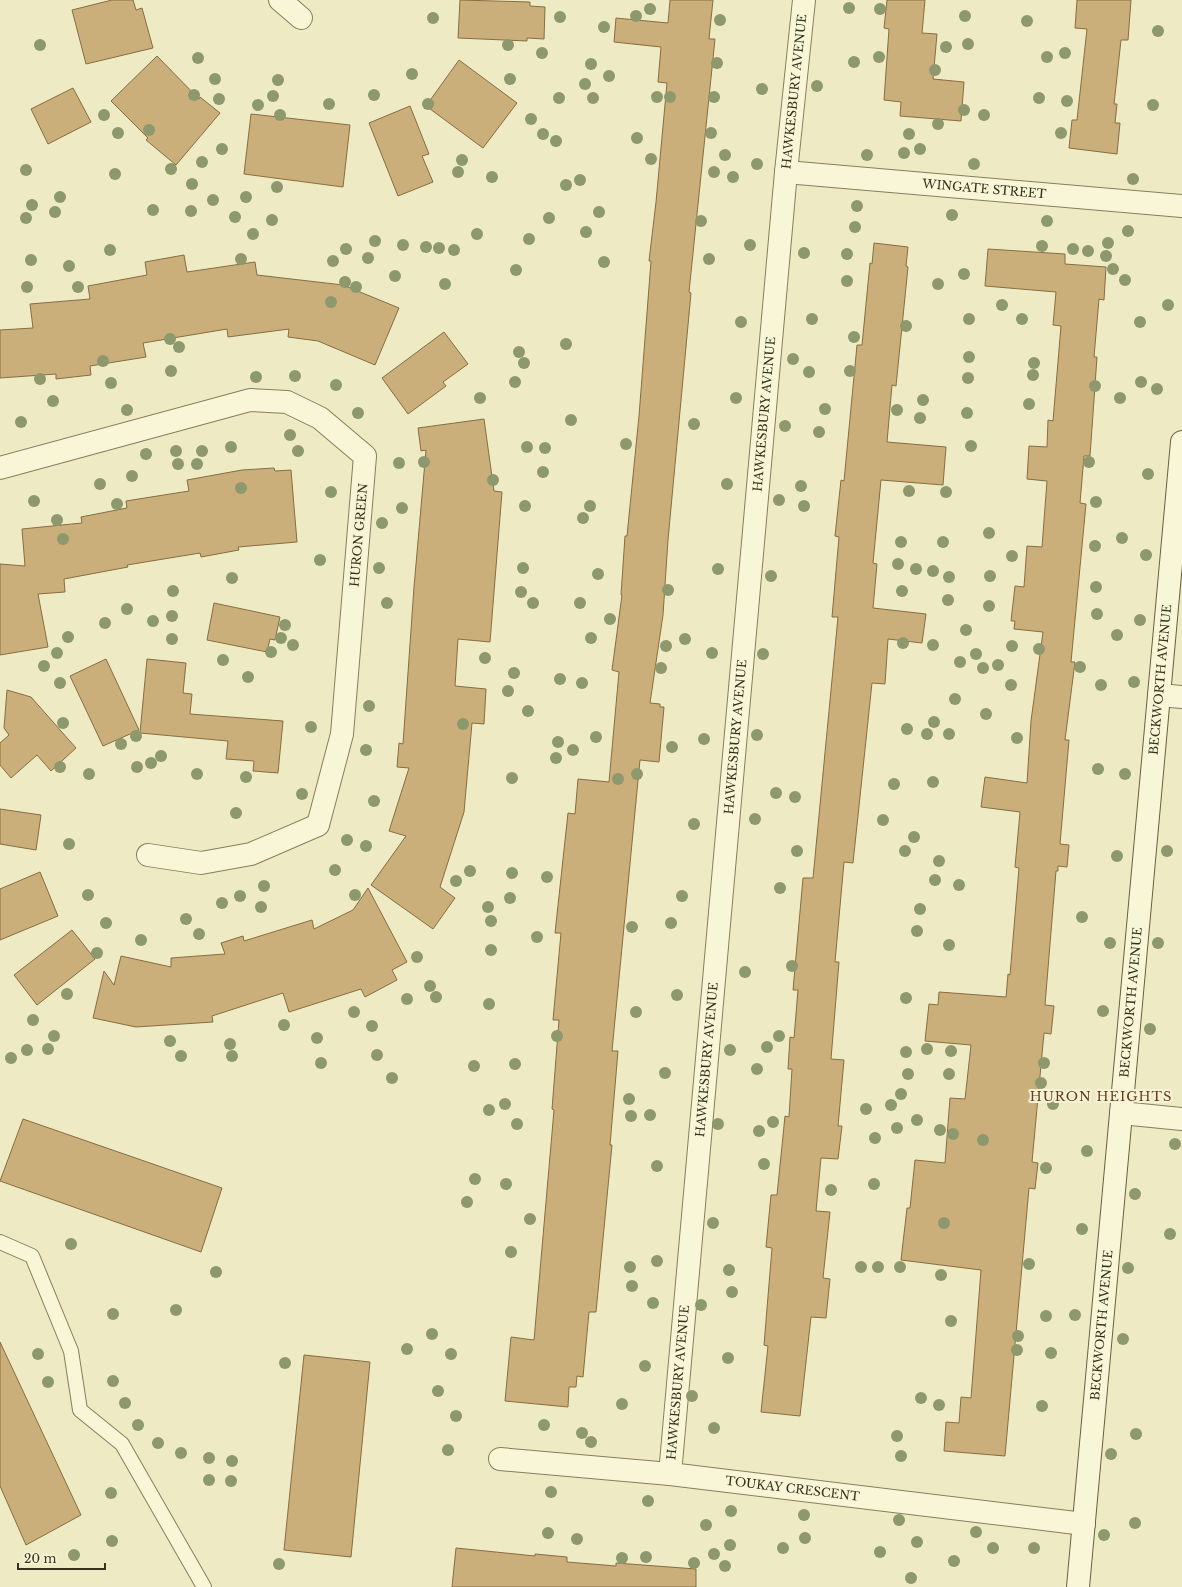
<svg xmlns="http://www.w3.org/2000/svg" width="1182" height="1587" font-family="'Libre Baskerville',serif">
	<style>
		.building { fill: #cbaf7a; stroke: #876d41 }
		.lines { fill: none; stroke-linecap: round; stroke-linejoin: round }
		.lane-casing { stroke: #887d5b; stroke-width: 16 }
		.street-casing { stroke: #887d5b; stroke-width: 24 }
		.secondary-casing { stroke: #6a5e3e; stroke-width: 24 }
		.lane { stroke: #f8f6d7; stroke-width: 14 }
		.street { stroke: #f8f6d7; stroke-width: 22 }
		.secondary { stroke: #f8f6d7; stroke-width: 22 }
		.tree { fill: #8d986d }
		.labels { text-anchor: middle; stroke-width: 4; stroke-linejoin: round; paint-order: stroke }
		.street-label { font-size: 12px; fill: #38311e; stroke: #f5f3d3 }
		.neighbourhood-label { font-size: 13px; letter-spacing: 1px; fill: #643d1e; stroke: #f5f3d3 }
	</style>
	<rect width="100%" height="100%" fill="#eeebc4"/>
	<g class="building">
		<path d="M112,0H133L136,10L142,8L153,48L86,64L72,10Z"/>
		<path d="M460,0L530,2V6L545,7L544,39L527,38V41L458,38Z"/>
		<path d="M670,0H713L709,39H715L689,292L691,293L668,540L663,615L650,703L660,704V707H664L659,762L640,760L612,1051H618L610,1145H612L596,1312H589L583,1377L577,1376L576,1387H569L568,1407L505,1401L511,1337L534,1340L554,1110L552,1109L559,1020H553L561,933H555L568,813L575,814L578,779L609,782L619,672L612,670L622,595H621L625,536H627L639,416L651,261H649L656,202L667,83L658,82L661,47L614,42L616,18L668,23Z"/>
		<path d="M887,0H925L922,33L937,34L933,79L964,82L961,121L900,116L901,102L884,100L889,29L884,28Z"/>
		<path d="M1077,0H1131L1128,40H1121L1114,104H1117L1115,123H1120L1117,154L1069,148L1072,120H1077L1087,29L1075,28Z"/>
		<path d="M157,56L199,99L200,97L220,113L176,165L146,140L148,138L111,101Z"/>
		<path d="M459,60L517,103L483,148L426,106Z"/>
		<path d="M73,88L91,122L48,144L31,109Z"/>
		<path d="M410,106L429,154L422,156L433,182L398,196L369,123Z"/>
		<path d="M251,114L350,125L343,187L244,174Z"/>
		<path d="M874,243L908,247L906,266L908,267L896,386L892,385L887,442L946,447L943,485L881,480L873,563L877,564L873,608L926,614L922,643L888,639L885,684L872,683L853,863L844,862L835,962H839L831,1059L844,1060L838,1126H842L838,1159L821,1158L816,1211L830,1212L823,1278L830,1279L826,1318L811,1317L800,1416L761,1412L768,1346L764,1345L772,1248L766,1247L771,1195H777L785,1116L789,1117L792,1069H788L790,1037L794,1038L798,990H793L803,878H813L838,617H832L839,537L835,536L841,480L844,481L857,345H862L870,263L872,264Z"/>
		<path d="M988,249L1065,254V264L1106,267L1104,300L1099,299L1094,357H1097L1090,456H1084L1080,503L1086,504L1071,662H1075L1065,740H1069L1060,844L1069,845L1067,867L1058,866V871H1056L1045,1005L1054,1006L1051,1034L1044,1033L1032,1162L1038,1163L1035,1189L1029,1188L1005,1456L944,1451L946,1422L959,1423L961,1397L971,1398L981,1270L901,1260L907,1208H910L915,1160L945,1163L950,1098L965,1099L971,1045L925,1041L929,1004L938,1005L939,992L1006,997L1008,974L1010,975L1019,868L1015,867L1020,812L981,807L985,777L1027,783L1031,721L1043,632L1014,629L1015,621H1011L1015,586L1024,587L1027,546L1042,547L1047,481L1027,479L1029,446L1047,447L1048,420L1053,421L1061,326L1053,325L1056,292L985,286Z"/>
		<path d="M184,255L187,272L255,262L257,275L343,285L399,308L375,365L318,341L288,337L289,329L228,337L227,329L143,343L146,357L90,366L91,375L56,379V374L0,378V330L33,328L30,304L90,299L88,286L147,275L145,262Z"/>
		<path d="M444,332L468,364L443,382L446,386L408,414L382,378Z"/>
		<path d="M484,419L494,491L502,492L490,642L458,639L455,686L486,689L484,724L472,723L464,812L440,887L455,898L433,929L371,885L406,836L389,831L409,768L397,767L399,743L403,744L414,587L426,450L421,451L418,428Z"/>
		<path d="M274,468L275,471L291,470L297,542L238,547L239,550L201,557L200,553L127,565L128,567L64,579L65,592L38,594L48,647L0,655V564L25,566L22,529L82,523L81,517L127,508L126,501L189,491L187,480L242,470Z"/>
		<path d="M214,603L280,617L275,640L270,639L267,652L207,640Z"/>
		<path d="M106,659L139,730L103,746L70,676Z"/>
		<path d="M147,659L186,663L183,693L192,694L190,714L283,721L278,773L253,771L254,761L226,759L228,741L140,733Z"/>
		<path d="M7,690L31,697L76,748L51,771L37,755L11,778L0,765V743L9,735L4,728Z"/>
		<path d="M0,809L41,815L36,850L0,844Z"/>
		<path d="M40,872L58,916L0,940V889Z"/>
		<path d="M368,888L407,962L392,970L397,980L365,997L361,989L289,1012L283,993L212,1016L213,1022L136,1027L93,1018L104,971L114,985L121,956L171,967V958L225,954L221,943L243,936L244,941L312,920L314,929L353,910Z"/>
		<path d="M72,930L95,959L37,1005L14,975Z"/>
		<path d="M23,1119L222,1188L201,1252L0,1181Z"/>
		<path d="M0,1342L81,1515L26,1545L0,1486Z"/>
		<path d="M304,1355L370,1362L351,1557L284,1550Z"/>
		<path d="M456,1548L535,1556V1554L567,1557V1562L616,1566V1563L696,1569V1587H452Z"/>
	</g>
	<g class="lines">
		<g class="lane-casing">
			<path id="lane" d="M0,1242L32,1256L71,1351L80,1410L122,1444L204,1587"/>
		</g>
		<g class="street-casing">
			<g id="street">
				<path d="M280,0L301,18"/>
				<path id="s1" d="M786,172L1182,206"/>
				<path d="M0,468L250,400L287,402L320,418L365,456L342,734L318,825L251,854L201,863L148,855"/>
				<path d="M1159,695L1182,697"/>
				<path d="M1121,1113L1182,1119"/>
				<path id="s2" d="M500,1459L670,1474L1084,1524"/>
				<path id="s3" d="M670,1474L786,172L804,0"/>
			</g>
		</g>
		<g class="secondary-casing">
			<g id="secondary">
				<path id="s4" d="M1078,1587L1182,442"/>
			</g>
		</g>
		<use href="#lane" class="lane"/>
		<use href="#street" class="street"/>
		<use href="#secondary" class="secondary"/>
	</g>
	<g class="tree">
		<circle cx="849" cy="8" r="6"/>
		<circle cx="650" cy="9" r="6"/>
		<circle cx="880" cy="9" r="6"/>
		<circle cx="636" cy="16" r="6"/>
		<circle cx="965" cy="16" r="6"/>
		<circle cx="560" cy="17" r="6"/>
		<circle cx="433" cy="18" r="6"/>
		<circle cx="720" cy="20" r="6"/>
		<circle cx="1027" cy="21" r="6"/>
		<circle cx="604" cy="27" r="6"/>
		<circle cx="1158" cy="31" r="6"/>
		<circle cx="968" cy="44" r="6"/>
		<circle cx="40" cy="45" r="6"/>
		<circle cx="508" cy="45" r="6"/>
		<circle cx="946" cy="47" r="6"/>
		<circle cx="542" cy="53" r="6"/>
		<circle cx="1065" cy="53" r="6"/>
		<circle cx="879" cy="57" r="6"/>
		<circle cx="1047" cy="57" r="6"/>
		<circle cx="198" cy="58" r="6"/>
		<circle cx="854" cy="62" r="6"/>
		<circle cx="717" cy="63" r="6"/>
		<circle cx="591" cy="64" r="6"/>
		<circle cx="935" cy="70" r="6"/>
		<circle cx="412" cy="74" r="6"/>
		<circle cx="609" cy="76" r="6"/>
		<circle cx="215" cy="79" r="6"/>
		<circle cx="510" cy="79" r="6"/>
		<circle cx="278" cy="80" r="6"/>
		<circle cx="585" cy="84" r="6"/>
		<circle cx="817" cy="86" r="6"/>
		<circle cx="762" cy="89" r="6"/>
		<circle cx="194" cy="95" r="6"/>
		<circle cx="374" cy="95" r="6"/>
		<circle cx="273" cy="96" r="6"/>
		<circle cx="657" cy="97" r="6"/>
		<circle cx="670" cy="97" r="6"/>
		<circle cx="714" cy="97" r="6"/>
		<circle cx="559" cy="98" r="6"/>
		<circle cx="593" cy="98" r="6"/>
		<circle cx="1039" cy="98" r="6"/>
		<circle cx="219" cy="99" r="6"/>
		<circle cx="1067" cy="101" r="6"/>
		<circle cx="329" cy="104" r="6"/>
		<circle cx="428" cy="104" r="6"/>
		<circle cx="258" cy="105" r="6"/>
		<circle cx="1153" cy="105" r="6"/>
		<circle cx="964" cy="110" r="6"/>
		<circle cx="104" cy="115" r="6"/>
		<circle cx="280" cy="115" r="6"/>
		<circle cx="984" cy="115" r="6"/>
		<circle cx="531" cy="119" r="6"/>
		<circle cx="938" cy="124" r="6"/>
		<circle cx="149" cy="130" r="6"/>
		<circle cx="118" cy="133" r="6"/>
		<circle cx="711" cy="133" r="6"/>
		<circle cx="1061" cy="133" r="6"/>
		<circle cx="543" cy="134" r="6"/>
		<circle cx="909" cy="134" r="6"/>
		<circle cx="637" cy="138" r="6"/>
		<circle cx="556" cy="141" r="6"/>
		<circle cx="222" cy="149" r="6"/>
		<circle cx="920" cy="149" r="6"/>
		<circle cx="904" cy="153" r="6"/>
		<circle cx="725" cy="155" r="6"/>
		<circle cx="867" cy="155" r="6"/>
		<circle cx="651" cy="159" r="6"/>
		<circle cx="462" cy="160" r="6"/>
		<circle cx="202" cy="162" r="6"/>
		<circle cx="757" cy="164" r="6"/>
		<circle cx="974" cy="164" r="6"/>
		<circle cx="171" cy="169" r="6"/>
		<circle cx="26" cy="170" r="6"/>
		<circle cx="458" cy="172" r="6"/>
		<circle cx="714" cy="172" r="6"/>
		<circle cx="115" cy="174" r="6"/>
		<circle cx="492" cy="177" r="6"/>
		<circle cx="733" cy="177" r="6"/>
		<circle cx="1133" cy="179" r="6"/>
		<circle cx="580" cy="180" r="6"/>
		<circle cx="192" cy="184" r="6"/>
		<circle cx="566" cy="185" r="6"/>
		<circle cx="277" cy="187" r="6"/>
		<circle cx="60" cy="197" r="6"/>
		<circle cx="246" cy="197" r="6"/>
		<circle cx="213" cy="200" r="6"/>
		<circle cx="32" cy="205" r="6"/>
		<circle cx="857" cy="206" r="6"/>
		<circle cx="153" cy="210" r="6"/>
		<circle cx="191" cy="211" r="6"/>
		<circle cx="55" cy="212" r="6"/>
		<circle cx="599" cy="212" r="6"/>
		<circle cx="952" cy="215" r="6"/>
		<circle cx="235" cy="217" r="6"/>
		<circle cx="26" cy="218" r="6"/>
		<circle cx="549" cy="218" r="6"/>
		<circle cx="272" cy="220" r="6"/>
		<circle cx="701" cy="221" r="6"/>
		<circle cx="1047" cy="221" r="6"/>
		<circle cx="855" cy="227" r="6"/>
		<circle cx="1128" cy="231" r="6"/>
		<circle cx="586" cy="232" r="6"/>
		<circle cx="253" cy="234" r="6"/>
		<circle cx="477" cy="234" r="6"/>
		<circle cx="529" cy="239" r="6"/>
		<circle cx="375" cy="241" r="6"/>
		<circle cx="1108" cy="243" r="6"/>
		<circle cx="403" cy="245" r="6"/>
		<circle cx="750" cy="245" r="6"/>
		<circle cx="1042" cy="246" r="6"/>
		<circle cx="426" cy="247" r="6"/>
		<circle cx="439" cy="248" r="6"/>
		<circle cx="346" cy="249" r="6"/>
		<circle cx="1073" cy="249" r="6"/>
		<circle cx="110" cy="250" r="6"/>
		<circle cx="454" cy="250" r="6"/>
		<circle cx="1088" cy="251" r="6"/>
		<circle cx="804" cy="253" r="6"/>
		<circle cx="847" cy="254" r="6"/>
		<circle cx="1106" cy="256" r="6"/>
		<circle cx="368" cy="258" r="6"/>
		<circle cx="241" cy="259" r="6"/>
		<circle cx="709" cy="259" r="6"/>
		<circle cx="31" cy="260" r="6"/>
		<circle cx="333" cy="261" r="6"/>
		<circle cx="604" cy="262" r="6"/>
		<circle cx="69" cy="266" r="6"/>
		<circle cx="1113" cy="269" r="6"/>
		<circle cx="516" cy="270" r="6"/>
		<circle cx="964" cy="274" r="6"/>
		<circle cx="395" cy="276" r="6"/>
		<circle cx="1125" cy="280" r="6"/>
		<circle cx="847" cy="281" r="6"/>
		<circle cx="345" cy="282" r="6"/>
		<circle cx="445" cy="284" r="6"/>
		<circle cx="938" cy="284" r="6"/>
		<circle cx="27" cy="287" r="6"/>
		<circle cx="78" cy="287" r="6"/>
		<circle cx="356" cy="287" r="6"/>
		<circle cx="331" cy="302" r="6"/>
		<circle cx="1002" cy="305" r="6"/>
		<circle cx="1168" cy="305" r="6"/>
		<circle cx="812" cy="319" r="6"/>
		<circle cx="969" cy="319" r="6"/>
		<circle cx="1022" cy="319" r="6"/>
		<circle cx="741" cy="322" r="6"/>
		<circle cx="1140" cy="322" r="6"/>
		<circle cx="906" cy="326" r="6"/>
		<circle cx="854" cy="337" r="6"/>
		<circle cx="170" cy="339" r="6"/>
		<circle cx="566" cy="344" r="6"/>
		<circle cx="179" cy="347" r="6"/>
		<circle cx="519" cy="352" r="6"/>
		<circle cx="969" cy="357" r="6"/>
		<circle cx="793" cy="359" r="6"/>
		<circle cx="103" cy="361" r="6"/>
		<circle cx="524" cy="363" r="6"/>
		<circle cx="1034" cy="363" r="6"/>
		<circle cx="171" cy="371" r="6"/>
		<circle cx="850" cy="371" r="6"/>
		<circle cx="809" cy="372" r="6"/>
		<circle cx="1033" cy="375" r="6"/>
		<circle cx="295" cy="376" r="6"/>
		<circle cx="256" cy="377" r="6"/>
		<circle cx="968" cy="378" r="6"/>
		<circle cx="40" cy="379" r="6"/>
		<circle cx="515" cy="382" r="6"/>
		<circle cx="1141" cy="382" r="6"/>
		<circle cx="111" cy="383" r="6"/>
		<circle cx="336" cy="385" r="6"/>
		<circle cx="1095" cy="386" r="6"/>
		<circle cx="1157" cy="389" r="6"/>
		<circle cx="480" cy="398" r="6"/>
		<circle cx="736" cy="398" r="6"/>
		<circle cx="1120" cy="398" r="6"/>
		<circle cx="923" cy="400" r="6"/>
		<circle cx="53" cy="401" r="6"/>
		<circle cx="1029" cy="404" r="6"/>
		<circle cx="825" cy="409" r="6"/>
		<circle cx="127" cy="410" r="6"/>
		<circle cx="897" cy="410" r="6"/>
		<circle cx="358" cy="413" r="6"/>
		<circle cx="967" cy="413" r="6"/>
		<circle cx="920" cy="418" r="6"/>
		<circle cx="571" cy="420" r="6"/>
		<circle cx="21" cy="422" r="6"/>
		<circle cx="694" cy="424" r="6"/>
		<circle cx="785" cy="426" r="6"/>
		<circle cx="819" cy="432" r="6"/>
		<circle cx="290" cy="435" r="6"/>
		<circle cx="626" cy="444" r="6"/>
		<circle cx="971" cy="446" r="6"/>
		<circle cx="231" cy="447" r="6"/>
		<circle cx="527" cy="447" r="6"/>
		<circle cx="545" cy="448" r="6"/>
		<circle cx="176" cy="451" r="6"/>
		<circle cx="202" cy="451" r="6"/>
		<circle cx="298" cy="451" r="6"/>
		<circle cx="146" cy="454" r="6"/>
		<circle cx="424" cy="462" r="6"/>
		<circle cx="1089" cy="462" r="6"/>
		<circle cx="399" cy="463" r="6"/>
		<circle cx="178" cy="464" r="6"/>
		<circle cx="197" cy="464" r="6"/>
		<circle cx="543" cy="472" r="6"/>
		<circle cx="1148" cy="474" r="6"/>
		<circle cx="132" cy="476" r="6"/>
		<circle cx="493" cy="480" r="6"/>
		<circle cx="100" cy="484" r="6"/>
		<circle cx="727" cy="484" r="6"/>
		<circle cx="801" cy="486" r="6"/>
		<circle cx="241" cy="488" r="6"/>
		<circle cx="909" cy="491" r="6"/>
		<circle cx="331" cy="492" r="6"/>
		<circle cx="946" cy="492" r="6"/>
		<circle cx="779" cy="500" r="6"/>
		<circle cx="34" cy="501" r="6"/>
		<circle cx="1096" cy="502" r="6"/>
		<circle cx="117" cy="504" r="6"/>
		<circle cx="525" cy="506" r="6"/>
		<circle cx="590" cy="506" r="6"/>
		<circle cx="804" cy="506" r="6"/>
		<circle cx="402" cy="508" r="6"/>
		<circle cx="583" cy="518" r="6"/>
		<circle cx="57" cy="520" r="6"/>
		<circle cx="382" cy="523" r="6"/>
		<circle cx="989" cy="533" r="6"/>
		<circle cx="1122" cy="538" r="6"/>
		<circle cx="63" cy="539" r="6"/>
		<circle cx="901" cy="542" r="6"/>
		<circle cx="943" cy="542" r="6"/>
		<circle cx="1095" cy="546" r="6"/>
		<circle cx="1146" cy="555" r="6"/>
		<circle cx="1012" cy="556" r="6"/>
		<circle cx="320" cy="560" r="6"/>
		<circle cx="898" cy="564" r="6"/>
		<circle cx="379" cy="568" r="6"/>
		<circle cx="523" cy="568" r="6"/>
		<circle cx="718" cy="569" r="6"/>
		<circle cx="916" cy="569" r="6"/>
		<circle cx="933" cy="571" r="6"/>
		<circle cx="598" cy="574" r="6"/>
		<circle cx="771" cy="576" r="6"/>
		<circle cx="990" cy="576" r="6"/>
		<circle cx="949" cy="577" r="6"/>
		<circle cx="232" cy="578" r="6"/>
		<circle cx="1096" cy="587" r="6"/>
		<circle cx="668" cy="590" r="6"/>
		<circle cx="173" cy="591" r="6"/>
		<circle cx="902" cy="591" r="6"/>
		<circle cx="521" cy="592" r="6"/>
		<circle cx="948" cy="600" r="6"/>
		<circle cx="387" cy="603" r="6"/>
		<circle cx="533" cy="603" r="6"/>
		<circle cx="580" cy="603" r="6"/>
		<circle cx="989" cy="606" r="6"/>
		<circle cx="127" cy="609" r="6"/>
		<circle cx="1097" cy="614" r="6"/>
		<circle cx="172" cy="616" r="6"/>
		<circle cx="610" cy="619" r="6"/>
		<circle cx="1140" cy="620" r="6"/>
		<circle cx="153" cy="621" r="6"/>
		<circle cx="105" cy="623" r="6"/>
		<circle cx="285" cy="625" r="6"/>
		<circle cx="966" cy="630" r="6"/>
		<circle cx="1117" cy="635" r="6"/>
		<circle cx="68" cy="637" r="6"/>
		<circle cx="281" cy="638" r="6"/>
		<circle cx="591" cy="638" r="6"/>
		<circle cx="172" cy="639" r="6"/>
		<circle cx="685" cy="639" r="6"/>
		<circle cx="903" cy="643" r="6"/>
		<circle cx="293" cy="645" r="6"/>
		<circle cx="933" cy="645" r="6"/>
		<circle cx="666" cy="646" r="6"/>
		<circle cx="1012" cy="646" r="6"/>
		<circle cx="1039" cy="649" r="6"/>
		<circle cx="271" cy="652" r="6"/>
		<circle cx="57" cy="653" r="6"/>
		<circle cx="712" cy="653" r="6"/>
		<circle cx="763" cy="654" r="6"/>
		<circle cx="976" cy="654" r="6"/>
		<circle cx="485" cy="658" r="6"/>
		<circle cx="223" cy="660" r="6"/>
		<circle cx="960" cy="662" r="6"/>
		<circle cx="998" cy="665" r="6"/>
		<circle cx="44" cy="666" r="6"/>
		<circle cx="1080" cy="667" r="6"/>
		<circle cx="661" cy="668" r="6"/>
		<circle cx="983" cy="668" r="6"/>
		<circle cx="514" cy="673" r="6"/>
		<circle cx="248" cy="677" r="6"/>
		<circle cx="560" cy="679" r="6"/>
		<circle cx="1134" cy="682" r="6"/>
		<circle cx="60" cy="683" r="6"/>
		<circle cx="582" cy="683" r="6"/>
		<circle cx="1011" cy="685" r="6"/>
		<circle cx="1101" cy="685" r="6"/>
		<circle cx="508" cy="691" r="6"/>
		<circle cx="955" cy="699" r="6"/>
		<circle cx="369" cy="706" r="6"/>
		<circle cx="528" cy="711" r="6"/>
		<circle cx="986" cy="714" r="6"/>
		<circle cx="934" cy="722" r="6"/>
		<circle cx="63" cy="723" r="6"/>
		<circle cx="463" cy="724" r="6"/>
		<circle cx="311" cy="727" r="6"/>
		<circle cx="907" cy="729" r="6"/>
		<circle cx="927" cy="734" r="6"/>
		<circle cx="949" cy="734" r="6"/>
		<circle cx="757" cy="735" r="6"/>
		<circle cx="136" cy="736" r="6"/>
		<circle cx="596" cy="737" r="6"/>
		<circle cx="1017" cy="738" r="6"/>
		<circle cx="704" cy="739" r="6"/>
		<circle cx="558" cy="742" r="6"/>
		<circle cx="121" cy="744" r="6"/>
		<circle cx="672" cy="747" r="6"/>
		<circle cx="366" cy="750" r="6"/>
		<circle cx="573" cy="750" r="6"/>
		<circle cx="161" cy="756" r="6"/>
		<circle cx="556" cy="758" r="6"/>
		<circle cx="151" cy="763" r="6"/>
		<circle cx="60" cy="767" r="6"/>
		<circle cx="137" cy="767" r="6"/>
		<circle cx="1098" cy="769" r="6"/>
		<circle cx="89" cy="774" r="6"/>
		<circle cx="197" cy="774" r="6"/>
		<circle cx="637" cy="774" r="6"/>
		<circle cx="1125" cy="774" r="6"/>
		<circle cx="246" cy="777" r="6"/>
		<circle cx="512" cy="778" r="6"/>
		<circle cx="618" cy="779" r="6"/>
		<circle cx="933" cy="782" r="6"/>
		<circle cx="894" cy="784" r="6"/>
		<circle cx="776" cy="793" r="6"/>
		<circle cx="302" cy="794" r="6"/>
		<circle cx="795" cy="797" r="6"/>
		<circle cx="374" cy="801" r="6"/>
		<circle cx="236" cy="813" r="6"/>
		<circle cx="755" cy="819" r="6"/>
		<circle cx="883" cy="820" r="6"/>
		<circle cx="694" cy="824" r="6"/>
		<circle cx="914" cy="837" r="6"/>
		<circle cx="347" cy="840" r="6"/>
		<circle cx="69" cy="844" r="6"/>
		<circle cx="366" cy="846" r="6"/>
		<circle cx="797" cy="851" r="6"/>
		<circle cx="905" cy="851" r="6"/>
		<circle cx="1167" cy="851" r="6"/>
		<circle cx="1117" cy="856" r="6"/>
		<circle cx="939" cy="861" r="6"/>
		<circle cx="335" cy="870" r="6"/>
		<circle cx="470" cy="871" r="6"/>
		<circle cx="512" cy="873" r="6"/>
		<circle cx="547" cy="877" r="6"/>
		<circle cx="935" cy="880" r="6"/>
		<circle cx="456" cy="881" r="6"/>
		<circle cx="959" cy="885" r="6"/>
		<circle cx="264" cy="886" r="6"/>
		<circle cx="780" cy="888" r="6"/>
		<circle cx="88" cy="895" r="6"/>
		<circle cx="355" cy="895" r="6"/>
		<circle cx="240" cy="896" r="6"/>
		<circle cx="682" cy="896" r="6"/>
		<circle cx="510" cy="898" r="6"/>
		<circle cx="222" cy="903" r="6"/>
		<circle cx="261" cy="907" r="6"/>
		<circle cx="488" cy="907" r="6"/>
		<circle cx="920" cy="909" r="6"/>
		<circle cx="1082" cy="917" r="6"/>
		<circle cx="186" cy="919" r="6"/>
		<circle cx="491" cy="921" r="6"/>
		<circle cx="106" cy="923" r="6"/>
		<circle cx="671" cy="923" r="6"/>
		<circle cx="632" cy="927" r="6"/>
		<circle cx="917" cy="931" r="6"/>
		<circle cx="199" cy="934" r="6"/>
		<circle cx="537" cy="937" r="6"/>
		<circle cx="141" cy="940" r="6"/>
		<circle cx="1110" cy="943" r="6"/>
		<circle cx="1158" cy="943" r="6"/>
		<circle cx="949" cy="945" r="6"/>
		<circle cx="491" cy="950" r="6"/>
		<circle cx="97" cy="953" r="6"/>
		<circle cx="417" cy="957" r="6"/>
		<circle cx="792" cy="966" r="6"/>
		<circle cx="745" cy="972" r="6"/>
		<circle cx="430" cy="986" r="6"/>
		<circle cx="67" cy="994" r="6"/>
		<circle cx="677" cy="995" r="6"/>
		<circle cx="436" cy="997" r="6"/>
		<circle cx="906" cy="998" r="6"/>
		<circle cx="407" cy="999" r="6"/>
		<circle cx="489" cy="1004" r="6"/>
		<circle cx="1103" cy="1011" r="6"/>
		<circle cx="354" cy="1012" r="6"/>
		<circle cx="636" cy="1012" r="6"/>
		<circle cx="33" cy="1020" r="6"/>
		<circle cx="284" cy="1025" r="6"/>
		<circle cx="372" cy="1026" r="6"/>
		<circle cx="1150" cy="1029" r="6"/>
		<circle cx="54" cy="1036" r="6"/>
		<circle cx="557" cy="1036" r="6"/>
		<circle cx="779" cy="1036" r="6"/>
		<circle cx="317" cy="1038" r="6"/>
		<circle cx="170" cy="1041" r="6"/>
		<circle cx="230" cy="1044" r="6"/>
		<circle cx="767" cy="1047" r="6"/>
		<circle cx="48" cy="1049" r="6"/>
		<circle cx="927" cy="1049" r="6"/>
		<circle cx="27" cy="1050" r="6"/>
		<circle cx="730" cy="1050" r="6"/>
		<circle cx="951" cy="1051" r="6"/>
		<circle cx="906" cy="1052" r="6"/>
		<circle cx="377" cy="1055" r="6"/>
		<circle cx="181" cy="1056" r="6"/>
		<circle cx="232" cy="1056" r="6"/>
		<circle cx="11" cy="1058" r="6"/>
		<circle cx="321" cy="1063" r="6"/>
		<circle cx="1044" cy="1063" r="6"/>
		<circle cx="515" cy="1064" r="6"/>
		<circle cx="474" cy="1066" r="6"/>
		<circle cx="757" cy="1069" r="6"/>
		<circle cx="665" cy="1073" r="6"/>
		<circle cx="908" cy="1074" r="6"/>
		<circle cx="949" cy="1074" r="6"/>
		<circle cx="392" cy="1078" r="6"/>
		<circle cx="1041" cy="1083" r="6"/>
		<circle cx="901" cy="1094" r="6"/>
		<circle cx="629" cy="1099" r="6"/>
		<circle cx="505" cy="1104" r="6"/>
		<circle cx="1053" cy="1104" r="6"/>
		<circle cx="891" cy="1105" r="6"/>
		<circle cx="866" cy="1109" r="6"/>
		<circle cx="489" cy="1110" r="6"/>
		<circle cx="650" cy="1115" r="6"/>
		<circle cx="631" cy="1116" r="6"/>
		<circle cx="917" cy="1120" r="6"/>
		<circle cx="773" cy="1122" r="6"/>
		<circle cx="517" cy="1124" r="6"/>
		<circle cx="718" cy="1124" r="6"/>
		<circle cx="897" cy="1128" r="6"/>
		<circle cx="940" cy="1130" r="6"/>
		<circle cx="759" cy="1131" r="6"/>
		<circle cx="953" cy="1134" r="6"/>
		<circle cx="875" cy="1138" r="6"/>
		<circle cx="983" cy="1140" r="6"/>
		<circle cx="1175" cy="1144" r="6"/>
		<circle cx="1087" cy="1151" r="6"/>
		<circle cx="764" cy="1164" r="6"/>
		<circle cx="657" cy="1166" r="6"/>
		<circle cx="1046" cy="1168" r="6"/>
		<circle cx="475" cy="1179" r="6"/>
		<circle cx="506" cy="1184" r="6"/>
		<circle cx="874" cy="1184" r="6"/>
		<circle cx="831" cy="1190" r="6"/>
		<circle cx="1135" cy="1194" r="6"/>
		<circle cx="467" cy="1202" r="6"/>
		<circle cx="530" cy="1219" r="6"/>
		<circle cx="713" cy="1223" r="6"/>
		<circle cx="944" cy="1223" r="6"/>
		<circle cx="1082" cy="1229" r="6"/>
		<circle cx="1170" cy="1234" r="6"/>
		<circle cx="71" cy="1244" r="6"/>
		<circle cx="511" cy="1252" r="6"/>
		<circle cx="657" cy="1261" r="6"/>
		<circle cx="1029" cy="1264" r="6"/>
		<circle cx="630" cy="1267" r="6"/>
		<circle cx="861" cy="1267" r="6"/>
		<circle cx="878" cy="1267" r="6"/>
		<circle cx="900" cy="1267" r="6"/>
		<circle cx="1128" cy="1268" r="6"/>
		<circle cx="729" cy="1270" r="6"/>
		<circle cx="216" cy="1272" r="6"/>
		<circle cx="941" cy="1275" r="6"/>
		<circle cx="632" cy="1286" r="6"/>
		<circle cx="732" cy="1292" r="6"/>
		<circle cx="653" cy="1303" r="6"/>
		<circle cx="701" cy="1305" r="6"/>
		<circle cx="176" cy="1310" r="6"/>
		<circle cx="113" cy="1314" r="6"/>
		<circle cx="1075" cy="1315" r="6"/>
		<circle cx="1046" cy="1316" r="6"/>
		<circle cx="951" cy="1321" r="6"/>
		<circle cx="432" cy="1334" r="6"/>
		<circle cx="1018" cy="1336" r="6"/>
		<circle cx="1123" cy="1339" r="6"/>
		<circle cx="407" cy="1349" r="6"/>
		<circle cx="1017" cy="1350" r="6"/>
		<circle cx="1051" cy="1353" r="6"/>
		<circle cx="38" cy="1354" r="6"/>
		<circle cx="451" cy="1354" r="6"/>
		<circle cx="728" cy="1358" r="6"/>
		<circle cx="285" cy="1363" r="6"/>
		<circle cx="645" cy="1366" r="6"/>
		<circle cx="113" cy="1381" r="6"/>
		<circle cx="48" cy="1382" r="6"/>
		<circle cx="438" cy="1391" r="6"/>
		<circle cx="692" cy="1396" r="6"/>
		<circle cx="921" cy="1398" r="6"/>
		<circle cx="125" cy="1403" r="6"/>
		<circle cx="622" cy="1404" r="6"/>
		<circle cx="939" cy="1405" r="6"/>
		<circle cx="1042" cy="1406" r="6"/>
		<circle cx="456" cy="1416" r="6"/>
		<circle cx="138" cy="1425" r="6"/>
		<circle cx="544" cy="1425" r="6"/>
		<circle cx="714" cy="1428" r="6"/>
		<circle cx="582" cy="1433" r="6"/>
		<circle cx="1136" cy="1434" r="6"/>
		<circle cx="897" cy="1436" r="6"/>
		<circle cx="591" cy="1442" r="6"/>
		<circle cx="158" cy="1443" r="6"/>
		<circle cx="448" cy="1450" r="6"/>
		<circle cx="181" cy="1453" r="6"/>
		<circle cx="1111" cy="1454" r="6"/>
		<circle cx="901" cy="1456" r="6"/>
		<circle cx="209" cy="1458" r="6"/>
		<circle cx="232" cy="1461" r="6"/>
		<circle cx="209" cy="1480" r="6"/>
		<circle cx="231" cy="1481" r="6"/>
		<circle cx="551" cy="1492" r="6"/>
		<circle cx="111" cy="1493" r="6"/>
		<circle cx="648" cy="1501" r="6"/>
		<circle cx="731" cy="1511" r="6"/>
		<circle cx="804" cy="1515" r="6"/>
		<circle cx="899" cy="1520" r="6"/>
		<circle cx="1135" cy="1523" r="6"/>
		<circle cx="706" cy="1525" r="6"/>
		<circle cx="976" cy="1532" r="6"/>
		<circle cx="548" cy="1533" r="6"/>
		<circle cx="1104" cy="1535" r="6"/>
		<circle cx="805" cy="1538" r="6"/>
		<circle cx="577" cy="1539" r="6"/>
		<circle cx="112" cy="1541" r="6"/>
		<circle cx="917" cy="1542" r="6"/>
		<circle cx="730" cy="1545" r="6"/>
		<circle cx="783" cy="1548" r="6"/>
		<circle cx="993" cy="1548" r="6"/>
		<circle cx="1034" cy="1548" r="6"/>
		<circle cx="880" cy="1552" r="6"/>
		<circle cx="714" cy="1554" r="6"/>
		<circle cx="74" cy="1555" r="6"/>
		<circle cx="646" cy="1557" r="6"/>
		<circle cx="622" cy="1558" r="6"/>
		<circle cx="954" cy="1561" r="6"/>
		<circle cx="694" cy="1563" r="6"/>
		<circle cx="279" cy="1564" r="6"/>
		<circle cx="725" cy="1566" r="6"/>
		<circle cx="911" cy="1578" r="6"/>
	</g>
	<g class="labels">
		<g class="street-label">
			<text dy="4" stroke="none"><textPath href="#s3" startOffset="1388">HAWKESBURY AVENUE</textPath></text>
			<text dy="4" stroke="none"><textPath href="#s1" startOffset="199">WINGATE STREET</textPath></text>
			<text dy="4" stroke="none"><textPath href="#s3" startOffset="1064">HAWKESBURY AVENUE</textPath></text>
			<text transform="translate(359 535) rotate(-85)" y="4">HURON GREEN</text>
			<text dy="4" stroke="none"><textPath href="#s4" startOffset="911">BECKWORTH AVENUE</textPath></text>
			<text dy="4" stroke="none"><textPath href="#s3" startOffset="740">HAWKESBURY AVENUE</textPath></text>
			<text dy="4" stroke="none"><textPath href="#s4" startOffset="587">BECKWORTH AVENUE</textPath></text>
			<text dy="4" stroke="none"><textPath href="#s3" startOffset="416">HAWKESBURY AVENUE</textPath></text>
			<text dy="4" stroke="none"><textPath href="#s4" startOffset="263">BECKWORTH AVENUE</textPath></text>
			<text dy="4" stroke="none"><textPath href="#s3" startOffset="92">HAWKESBURY AVENUE</textPath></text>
			<text dy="4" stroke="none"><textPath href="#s2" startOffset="294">TOUKAY CRESCENT</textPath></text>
		</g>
		<g class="neighbourhood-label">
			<text x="1101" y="1101">HURON HEIGHTS</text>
		</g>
	</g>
	<path d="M18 1563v6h87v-6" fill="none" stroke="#38311e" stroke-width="2"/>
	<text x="24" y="1563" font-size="12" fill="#38311e" stroke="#f5f3d3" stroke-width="3" paint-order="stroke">20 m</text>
</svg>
